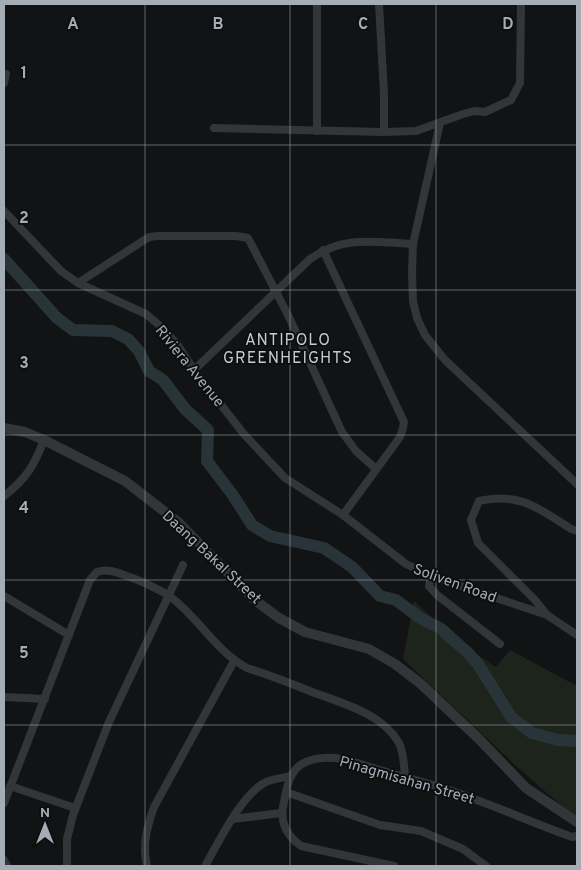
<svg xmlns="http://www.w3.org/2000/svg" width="581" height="870" font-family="Overpass,sans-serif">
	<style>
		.green { fill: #1d241c }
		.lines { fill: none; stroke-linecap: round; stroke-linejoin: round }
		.river { stroke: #293438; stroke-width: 12 }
		.minor { stroke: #333539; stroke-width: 8 }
		.tertiary { stroke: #333539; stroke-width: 10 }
		.grid { fill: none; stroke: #a4adb5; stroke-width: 1; stroke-opacity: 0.55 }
		.labels { text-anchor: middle; stroke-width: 4; stroke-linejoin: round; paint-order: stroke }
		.street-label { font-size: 15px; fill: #a4adb5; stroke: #0d0e0f }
		.neighbourhood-label { font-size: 16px; letter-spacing: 1px; fill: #c5cbd1; stroke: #0d0e0f }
		.grid-label { font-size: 16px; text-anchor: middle; font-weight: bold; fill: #a4adb5; stroke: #0d0e0f; stroke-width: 4; stroke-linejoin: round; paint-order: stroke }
	</style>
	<rect width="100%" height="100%" fill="#121314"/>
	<path class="green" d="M414,601L461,644L496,667L510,650L577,686V819L517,767L403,659Z"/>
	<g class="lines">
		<path class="river" d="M4,259L57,318L73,330L112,331L128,339L139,351L149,371L163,380L185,409L208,430L207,461L232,494L252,525L270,536L324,548L352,567L380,596L396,600L420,618L440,628L468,653L478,664L511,717L532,733L558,740L577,741"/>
		<g class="minor">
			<path d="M317,4V131"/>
			<path d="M379,4L384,93V132"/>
			<path d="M4,83L6,74"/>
			<path d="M440,123L413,244L412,273L413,301L417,318L425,335L445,360L577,484"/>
			<path d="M214,128L384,132L416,131L463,114L474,111L485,112L511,100L520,83L521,4"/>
			<path d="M4,211L61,271L78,283L146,314L159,325L177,344L194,370L243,433L285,478L343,515L406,564L431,576L547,615L577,635"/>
			<path d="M323,250L404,422L403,428L400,437L343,515"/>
			<path d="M78,283L149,237L158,236H236L248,238L288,315L342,432L356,451L376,469"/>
			<path d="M194,370L310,259C345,235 373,242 413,244"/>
			<path d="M4,496C26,479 34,466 44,440"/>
			<path d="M431,576L429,586L437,595L500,644"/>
			<path d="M4,596L69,635"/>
			<path d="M547,615L535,600L478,543L471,520L479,501C520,492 538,508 571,529L577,531"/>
			<path d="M4,697L45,699"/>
			<path d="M10,786L75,808"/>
			<path d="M286,792L380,825L421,831L463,849L486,866"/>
			<path d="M4,803L90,580L97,572C109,568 118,573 130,577C143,582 156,588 168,595C198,616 214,650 247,668C269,675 290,683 312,692C341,703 382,713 399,743C404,753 404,766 405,777"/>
			<path d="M233,819L281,813"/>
			<path d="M4,860L7,866"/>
			<path d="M67,866V839L73,815L109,722L183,565"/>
			<path d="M147,866C142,845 147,827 154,807L234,661"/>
			<path d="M205,866C219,842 240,797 264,783C272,779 282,778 291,776"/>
			<path d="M394,866L301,846C288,837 280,823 283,807C286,792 288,772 302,764C312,758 324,757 335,758C354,761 372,768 390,773C415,780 442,787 466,796C502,809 536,824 572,837L577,836"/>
		</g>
		<path class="tertiary" d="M4,428L25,432L44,440L125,481L178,522L256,601L279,618L305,632L369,649L395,664L421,684L479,739L526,788L577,822"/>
	</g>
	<path class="grid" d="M145,4V866M290,4V866M436,4V866M4,145H577M4,290H577M4,435H577M4,580H577M4,725H577"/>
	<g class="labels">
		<g class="street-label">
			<text transform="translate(190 366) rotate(51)" y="5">Riviera Avenue</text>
			<text transform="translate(212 557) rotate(43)" y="5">Daang Bakal Street</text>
			<text transform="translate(455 583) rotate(20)" y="5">Soliven Road</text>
			<text transform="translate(407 780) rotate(16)" y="5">Pinagmisahan Street</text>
		</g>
		<g class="neighbourhood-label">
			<text x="288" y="345">ANTIPOLO<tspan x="288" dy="18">GREENHEIGHTS</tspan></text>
		</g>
	</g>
	<g class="grid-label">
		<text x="73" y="29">A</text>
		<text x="218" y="29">B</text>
		<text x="363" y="29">C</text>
		<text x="508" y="29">D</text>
		<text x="24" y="78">1</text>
		<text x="24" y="223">2</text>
		<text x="24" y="368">3</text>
		<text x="24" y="513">4</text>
		<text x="24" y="658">5</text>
	</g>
	<rect width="581" height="870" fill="none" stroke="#a4adb5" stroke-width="10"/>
	<g transform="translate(45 825)" stroke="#0d0e0f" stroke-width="4" paint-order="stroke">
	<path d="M0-4L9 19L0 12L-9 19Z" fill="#a4adb5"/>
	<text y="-8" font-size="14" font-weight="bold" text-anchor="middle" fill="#a4adb5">N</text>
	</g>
</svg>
